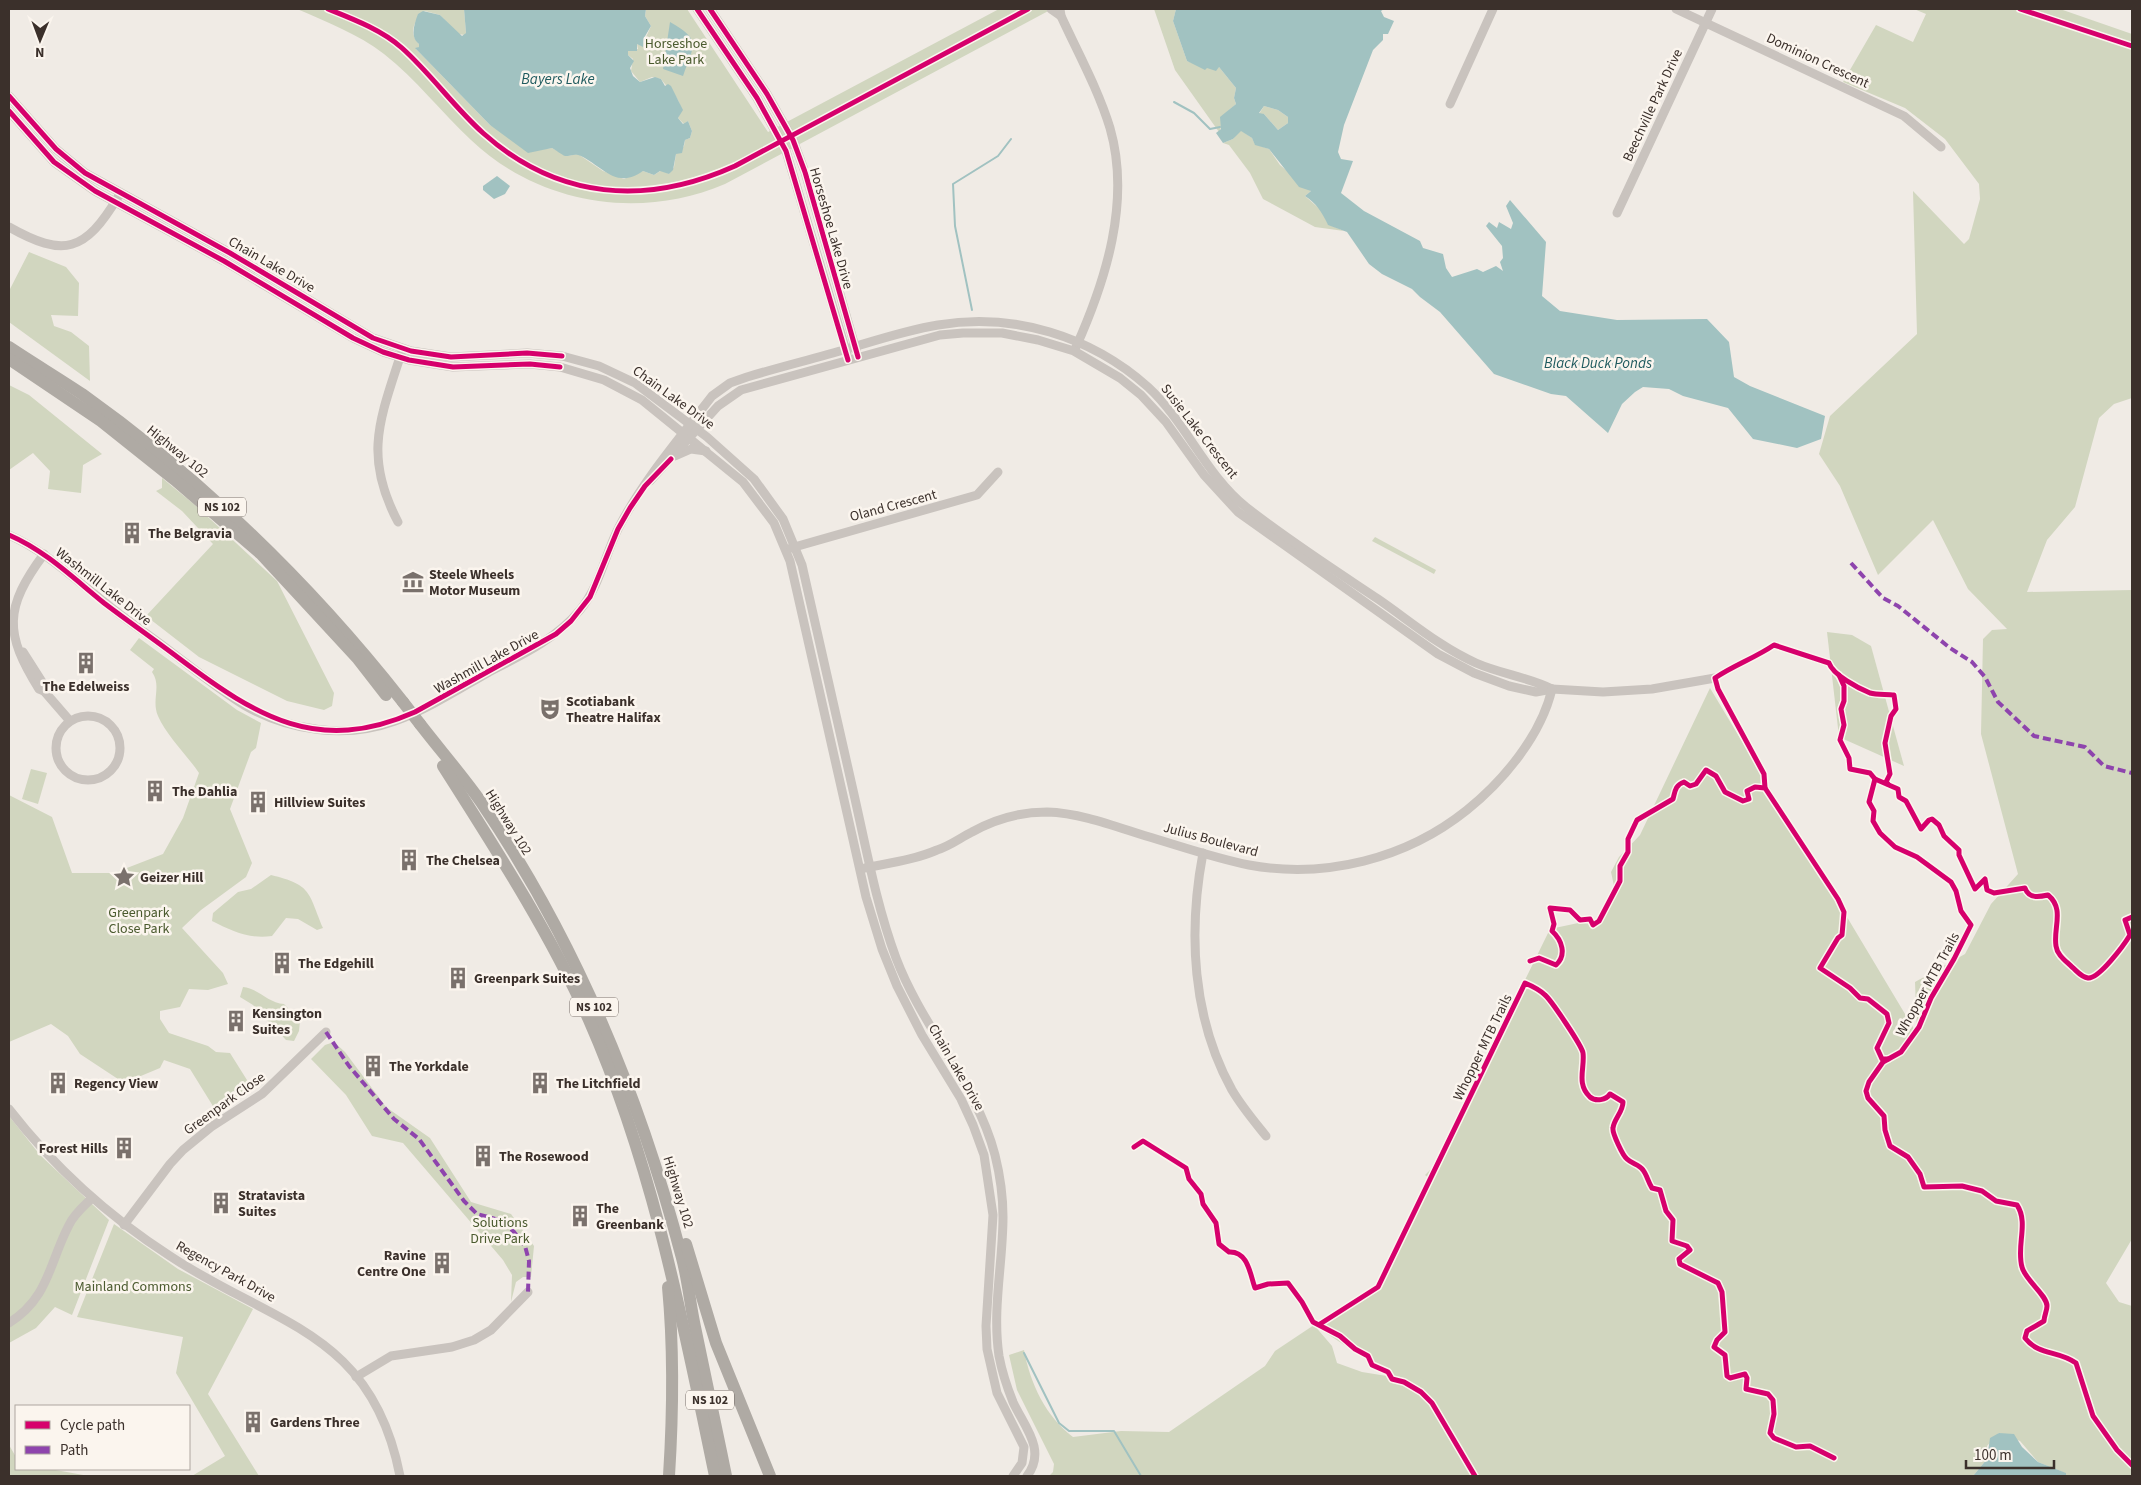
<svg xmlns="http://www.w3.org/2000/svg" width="2141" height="1485" font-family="'Source Sans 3',sans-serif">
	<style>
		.green { fill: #d1d6bf }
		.water { fill: #a1c2c1; fill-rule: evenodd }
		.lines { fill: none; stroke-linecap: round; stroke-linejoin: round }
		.stream { stroke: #a1c2c1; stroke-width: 2 }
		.minor { stroke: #c9c3be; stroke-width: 9 }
		.highway { stroke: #afaaa4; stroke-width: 12 }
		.highway-bridge { stroke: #afaaa4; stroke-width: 12 }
		.quiet { stroke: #8e44ad; stroke-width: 4; stroke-dasharray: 8 4; stroke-linecap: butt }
		.cycleway-casing { stroke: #fbf5ee; stroke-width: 8 }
		.cycleway { stroke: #d6006c; stroke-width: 5 }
		.labels { text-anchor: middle; stroke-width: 5; stroke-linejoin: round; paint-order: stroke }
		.shield { fill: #fbf5ee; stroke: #756b66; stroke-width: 1 }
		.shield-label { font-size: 12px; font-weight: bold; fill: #3b302b }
		.park-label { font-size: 14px; fill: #4a5a2e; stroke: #fbf5ee }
		.street-label { font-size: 14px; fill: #3b302b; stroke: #fbf5ee }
		.poi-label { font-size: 14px; font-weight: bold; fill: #3b302b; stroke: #fbf5ee; text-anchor: start }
		.water-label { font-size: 15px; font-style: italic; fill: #1f5a5e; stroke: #fbf5ee }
	</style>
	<rect width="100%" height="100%" fill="#f0ebe5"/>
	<g class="green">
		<path d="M297,9H464L466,33L465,35L458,34L440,15L425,11C414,19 408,34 419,44V47L416,49L490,125L535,150L552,148L567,156L578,154L603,171L624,179L643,171L654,175L662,170L669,174L674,167L676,154L684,146L685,140L690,138L692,131L688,121L684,124L678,118C687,101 669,91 661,79L652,77L640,82L631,71L633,59L628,55V51L638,49L637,44L642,46L651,26L645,16L646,9H687L768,132L999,9H1052L725,184C639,221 538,204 471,140C441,112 416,79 384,54C358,34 327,22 297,9Z"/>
		<path d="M1154,9H1176L1173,21L1187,61L1207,68L1219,67L1236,88L1234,98L1236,104L1229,110L1219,132L1175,70Z"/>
		<path d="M1914,9H2060L2132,34V398L2114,404L2099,418L2075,507L2047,540L2027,592L2132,590V1239L2106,1283L2119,1302L2132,1306V1476H2066L2065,1473L2038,1462L2020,1441L1999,1433L1987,1446V1459L1973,1476H1049L1053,1472L1054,1464L1017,1390L1009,1355L1024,1350C1030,1383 1046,1417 1073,1437L1121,1431L1169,1432L1265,1366L1275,1351L1314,1325L1332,1346L1337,1363L1362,1372L1393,1377L1314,1325L1376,1285L1429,1178L1425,1175L1434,1166L1550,929L1597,919L1614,886L1611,872L1619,857L1640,835L1710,688L1917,1034L1915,982L1965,954L1991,904L2018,874L1981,734L1983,639L1992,630L2007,629L1968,589L1933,520L1878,575L1840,486L1819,454L1830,416L1917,334L1913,191L1964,244L1969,239L1980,199L1979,184L1945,139L1905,108L1843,82L1876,25L1913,42L1926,14Z"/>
		<path d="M1264,106L1278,110L1288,117V123L1278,130L1264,114H1259Z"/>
		<path d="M1239,131H1242L1252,138L1255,144L1269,149L1280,165L1311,191L1305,196L1322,211L1328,224L1344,231L1315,227L1263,199L1250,173L1229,145L1223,143L1233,139Z"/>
		<path d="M29,252L66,267L79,283L78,316L51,315L54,326L71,332L89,346L90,381L9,322V291Z"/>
		<path d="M9,385L29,395L102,454L83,465L81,493L48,489L50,471L33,453L9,470Z"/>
		<path d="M162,478L195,505L277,581L334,693L332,706L324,710L287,701L199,657L146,616L213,544L182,511L156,491L162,488Z"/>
		<path d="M1375,537L1436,570L1434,574L1372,541Z"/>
		<path d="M1827,632L1852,635L1871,646L1904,766L1839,737Z"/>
		<path d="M139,638L237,710L261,723L256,748L251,752L230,809L252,863L246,877L201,910L182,928L223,973L228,984L208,990L189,989L180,1007L160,1011V1019L169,1033L208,1046L216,1052L230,1053L252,1088L216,1111L190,1069L164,1060L160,1068L124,1083L80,1054L68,1036L51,1024L9,1042V795L52,817L72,873H114L163,854L183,818L199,773C187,755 166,735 158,716C151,700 162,686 152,672L154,669L130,650Z"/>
		<path d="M31,769L47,773L38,804L22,799Z"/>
		<path d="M271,875C312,885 308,892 323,928L317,930L298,919L286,918L272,936C248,939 232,931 212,921L213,913L238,892L251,889Z"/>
		<path d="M243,987C258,988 268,1003 284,1004L300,1021L299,1031L294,1041L286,1040L253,1005L240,997Z"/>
		<path d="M334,1042L345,1052L386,1107L430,1138L471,1202L511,1214L534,1246L531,1277H523L516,1282L511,1302L512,1275L503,1260L403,1143L372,1136L346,1095L311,1059L325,1045Z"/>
		<path d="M9,1116L40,1155L109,1220L72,1315L55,1307L36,1328L9,1343Z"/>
		<path d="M114,1224L178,1269L253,1309L208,1394L259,1476H192L225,1456L176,1373L183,1337L77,1317Z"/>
		<path d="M9,1445L16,1457V1469H50L89,1476H9Z"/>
	</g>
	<g class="water">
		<path d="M464,9H646L645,16L651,26L644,38L643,47L637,44V51H628V55L634,61L630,68L633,76L640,82L655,77L661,79L665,86L668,84L671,86L683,110L678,118L683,124L688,121L692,131L690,138L685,140L682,153L676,154L673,170L669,174L660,171L654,175L643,171C617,190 603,167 581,156C575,153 571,156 565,156C562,155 556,150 552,148L528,153L490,125L415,48L419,47V44C410,37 414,25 418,14L423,11L440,15L462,36L466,33Z"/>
		<path d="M1176,9H1384L1381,11L1384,17L1394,21L1388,34H1383V40L1373,50L1344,125L1338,152L1341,159L1353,161L1341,193L1364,211L1420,241L1423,248L1443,254L1446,268L1452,277L1477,269L1483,272L1496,266L1503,271L1500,262L1503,258L1502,246L1486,226L1489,222L1497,228L1499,222L1511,229L1513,223L1506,206L1510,200L1546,242L1542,296L1560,311L1617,320L1707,319L1729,342L1734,377L1750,386L1825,416L1821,439L1797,448L1753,439L1728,408L1683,396L1669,389L1643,387L1635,392L1622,404L1608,433L1566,396L1551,394L1494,374L1440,312L1420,297L1412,289L1382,274L1369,264L1347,232L1328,225C1322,212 1316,203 1305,196L1311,191L1299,187L1269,149L1255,145L1252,138L1241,131L1233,139L1223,143L1216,133L1221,129L1220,117L1236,104L1234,98L1236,88L1219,67L1216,71L1207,68L1205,70L1187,61L1173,21ZM1264,106L1278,110L1288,117V123L1278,130L1264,114L1259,113Z"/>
		<path d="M670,22C702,40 694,45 683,76L663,69Z"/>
		<path d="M497,176L510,186L505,194L494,199L483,190V186Z"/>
		<path d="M1999,1433L2014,1434L2022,1447L2038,1462L2066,1473V1476H1973L1987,1459L1990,1438Z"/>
	</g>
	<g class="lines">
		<g class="stream">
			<path d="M1174,102L1194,113L1210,129L1220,127"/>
			<path d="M972,310L955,226L953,184L998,156L1011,139"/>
			<path d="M1024,1353L1059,1423L1069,1431H1114L1141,1476"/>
		</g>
		<g class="minor">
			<path d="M697,9L757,98L786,151L847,354"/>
			<path d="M710,9L767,94L793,140L805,172L856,350"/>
			<path d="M1051,9L1061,16"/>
			<path d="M1060,9L1061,16C1078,53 1098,89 1110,128C1131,201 1106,280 1076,347"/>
			<path d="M1676,9L1904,116L1941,147"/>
			<path d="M9,96L56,149L85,173L230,253L373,338L411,351L451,357L527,353L562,356L599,366L635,383L707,437L754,479L783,519L802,565C819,640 836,715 853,790C866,847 876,904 896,958C922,1027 977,1085 995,1155C1000,1175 1003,1196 1003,1217C1003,1263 992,1309 999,1356C1002,1372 1007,1387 1013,1402C1024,1426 1047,1450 1027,1476"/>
			<path d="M1450,104L1493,9"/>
			<path d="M9,111L54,162L95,191L224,261L353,338L383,352L409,360L453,367L530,364L560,367L604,380L642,400L743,482L774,523L790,561L866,897L882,949L897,986L922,1035L961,1099L973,1125L984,1155L993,1215L986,1326L987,1349L997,1393L1024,1447L1022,1463L1013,1476"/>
			<path d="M1617,213L1712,9"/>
			<path d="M9,227C64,258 85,252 118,197"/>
			<path d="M675,456L691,449L706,451"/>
			<path d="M650,481L718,406L741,390L940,335L963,333H1002L1038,340L1074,351L1120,378L1141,395L1166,422L1204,475L1238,512L1438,654L1474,673L1509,686L1536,692L1552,689L1603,692L1652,689L1715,678"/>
			<path d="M398,522C363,456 380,419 401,354"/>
			<path d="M9,535C45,551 72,577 103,601C123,618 145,632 166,648C191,667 217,688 244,705C289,731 346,739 395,721C428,709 459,689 489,672C522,655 556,639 580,610C600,586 605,554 619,527C644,479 679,439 712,396L730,383L747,377C780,367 813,359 847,349C877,340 907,330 938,325C1013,312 1091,336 1148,387C1186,422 1205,474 1246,507C1288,540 1333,569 1378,599C1410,621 1440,647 1476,663C1501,674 1528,677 1552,689"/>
			<path d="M791,548L977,495L998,472"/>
			<path d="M44,554C4,608 4,633 39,689L44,691L70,721"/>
			<path d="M23,652L44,685V691"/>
			<circle cx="88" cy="748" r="32"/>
			<path d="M1203,853C1188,932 1192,1018 1232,1090C1242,1107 1254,1121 1266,1136"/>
			<path d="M865,868C889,863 914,860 937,850C950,846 960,838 972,832C995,819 1021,812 1047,812C1081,813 1114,826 1146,836C1180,846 1214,858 1249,865C1325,879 1406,859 1467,810C1503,781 1541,736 1552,689"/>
			<path d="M9,1109C54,1167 108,1216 170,1256C274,1325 372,1331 400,1476"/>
			<path d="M124,1225L170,1164L183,1150L211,1127L262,1094L326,1032"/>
			<path d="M9,1323C49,1298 49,1263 69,1225C74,1214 84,1206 92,1198"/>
			<path d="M356,1377L391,1356L452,1347L474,1340L491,1330L528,1292"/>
		</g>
		<g class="highway">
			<path d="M9,347C33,363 58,378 82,394C204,481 311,585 403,702"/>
			<path d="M9,359L101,421L175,480L261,554L358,659L386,695"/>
			<path d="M420,724C440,750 462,775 481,802C575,940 640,1097 682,1258C688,1280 690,1304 695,1327C705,1376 716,1426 726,1476"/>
			<path d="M443,766C495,848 549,931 589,1020C653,1165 683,1322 715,1476"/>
			<path d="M686,1244L716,1343L770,1476"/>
			<path d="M668,1287C674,1351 673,1413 669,1476"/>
		</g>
		<path class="highway-bridge" d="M403,702L420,724"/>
		<g class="quiet">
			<path d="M1851,563L1883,598L1898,606L1950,648L1972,662L1985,677L1998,702L2034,736L2085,747L2104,766L2132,773"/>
			<path d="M326,1032L349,1066L394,1119L419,1139L464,1201L477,1214L503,1221L514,1232L525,1246L529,1261L528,1292"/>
		</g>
		<g class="cycleway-casing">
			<g id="cycleway">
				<path d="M328,9C353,19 382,30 402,48C431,74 454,107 483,133C558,200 646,206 735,166L1028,9"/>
				<path d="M697,9L757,98L786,151L848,360"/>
				<path d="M710,9L767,94L793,140L805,172L858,357"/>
				<path d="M2020,9L2132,46"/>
				<path d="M9,96L56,149L85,173L230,253L373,338L411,351L451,357L527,353L562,356"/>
				<path d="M9,111L54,162L95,191L224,261L353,338L383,352L409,360L453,367L530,364L560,367"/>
				<path d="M9,535C46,551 73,578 104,603C129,622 155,640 180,659C257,717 318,755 415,712L556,634L571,621L590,597L618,529L630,508L645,486L671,459"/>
				<path d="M1839,675L1844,686V701L1841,709L1844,725L1840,740L1849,758L1850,769L1870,773L1875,779L1898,789L1899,797L1906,801L1921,829L1929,820L1932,819L1939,825L1944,836L1959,850V855L1975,889L1985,879L1987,890L1994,893L2025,888C2029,899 2039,897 2048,895C2065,909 2053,928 2056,946C2057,955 2066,961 2072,967C2077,971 2081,977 2088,978C2099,979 2124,945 2130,935L2125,920L2132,917"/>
				<path d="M1875,779L1869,802L1874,811L1873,821L1880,833L1895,847L1917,857L1951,882L1956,891L1961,911L1971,925L1954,959L1931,998L1919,1027L1901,1052L1883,1062L1869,1082L1866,1091L1868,1098L1884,1116L1885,1130L1890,1146L1908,1157L1920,1174L1924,1187L1962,1186L1982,1191L1996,1201L2017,1205C2029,1223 2016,1246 2022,1267C2025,1280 2047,1295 2047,1306C2047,1311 2044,1316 2044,1321L2027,1331L2025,1338C2039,1356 2058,1350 2076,1363L2093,1416L2117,1450L2132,1465"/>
				<path d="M1765,788L1764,774L1718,689L1715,678C1734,665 1755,658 1774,645L1829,663C1833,675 1858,688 1870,693C1877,695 1887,694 1894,695L1896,709L1891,716L1885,743L1890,774L1886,782L1888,784"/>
				<path d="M1530,961L1539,958L1556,965C1567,955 1562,940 1552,931L1554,924L1550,908L1570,910L1580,920L1590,919L1593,925L1599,921L1620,881V866L1628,852V839L1637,820L1673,799C1675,792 1675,785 1684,782L1690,786L1696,784L1706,770L1716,776L1725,792L1743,801L1749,799L1747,791L1755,787L1765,788L1838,899L1844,912L1842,935L1838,938L1820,968L1850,988L1860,998L1868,999L1887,1014L1889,1023L1877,1048L1882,1059H1888"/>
				<path d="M1134,1147L1143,1141L1186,1168L1189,1179L1201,1194L1203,1204L1216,1223L1219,1244L1229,1252C1248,1251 1250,1274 1255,1288L1268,1284L1288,1283L1302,1302L1313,1322L1340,1336L1355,1349L1368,1356L1372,1365L1388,1372L1392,1379L1404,1382L1421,1392L1432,1403L1475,1476"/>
				<path d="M1320,1324L1378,1287L1525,983C1532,986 1540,990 1545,995C1551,1000 1582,1046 1583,1053C1585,1068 1576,1084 1590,1097C1596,1102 1606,1100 1610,1094L1623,1102C1623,1112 1614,1119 1613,1128C1612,1133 1623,1156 1627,1159C1632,1164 1639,1164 1643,1170C1647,1175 1648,1182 1652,1188L1660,1190L1666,1211L1673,1220L1672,1241L1687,1246L1690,1250L1679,1259L1680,1264L1718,1283L1722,1292L1725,1332L1717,1340L1714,1347L1725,1355L1727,1376L1730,1378L1745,1374L1747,1378L1746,1389L1768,1394L1773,1400L1774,1414L1770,1433L1774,1438L1796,1447L1810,1446L1834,1458"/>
			</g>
		</g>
		<use href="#cycleway" class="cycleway"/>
	</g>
	<defs>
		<g id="building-bare" transform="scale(1.725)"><path d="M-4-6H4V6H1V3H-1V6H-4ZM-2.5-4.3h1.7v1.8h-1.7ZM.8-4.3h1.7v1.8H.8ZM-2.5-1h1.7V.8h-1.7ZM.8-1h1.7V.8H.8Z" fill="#7a716c" stroke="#fbf5ee" stroke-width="2.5" paint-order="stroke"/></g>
		<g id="museum-bare" transform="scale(1.725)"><path d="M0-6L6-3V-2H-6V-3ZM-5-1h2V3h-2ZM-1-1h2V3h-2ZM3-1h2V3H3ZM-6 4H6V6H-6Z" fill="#7a716c" stroke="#fbf5ee" stroke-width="2.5" paint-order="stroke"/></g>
		<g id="theatre-bare" transform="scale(1.725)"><path d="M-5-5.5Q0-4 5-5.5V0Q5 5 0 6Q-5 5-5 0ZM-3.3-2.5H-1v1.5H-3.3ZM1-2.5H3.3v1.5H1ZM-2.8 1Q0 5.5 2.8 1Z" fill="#7a716c" stroke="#fbf5ee" stroke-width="2.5" paint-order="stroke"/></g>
		<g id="sight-bare" transform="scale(1.725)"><path d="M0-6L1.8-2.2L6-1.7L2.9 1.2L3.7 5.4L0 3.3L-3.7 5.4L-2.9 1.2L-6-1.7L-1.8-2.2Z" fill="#7a716c" stroke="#fbf5ee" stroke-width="2.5" paint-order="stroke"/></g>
	</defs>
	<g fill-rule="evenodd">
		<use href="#building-bare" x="132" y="533"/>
		<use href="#museum-bare" x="413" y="582"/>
		<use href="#building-bare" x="86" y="663"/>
		<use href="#theatre-bare" x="550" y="709"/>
		<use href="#building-bare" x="155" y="791"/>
		<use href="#building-bare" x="258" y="802"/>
		<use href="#building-bare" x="409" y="860"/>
		<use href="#sight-bare" x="124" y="877"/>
		<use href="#building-bare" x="282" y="963"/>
		<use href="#building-bare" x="458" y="978"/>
		<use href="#building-bare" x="236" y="1021"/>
		<use href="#building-bare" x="373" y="1066"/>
		<use href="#building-bare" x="58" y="1083"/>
		<use href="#building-bare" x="540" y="1083"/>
		<use href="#building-bare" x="124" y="1148"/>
		<use href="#building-bare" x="483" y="1156"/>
		<use href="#building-bare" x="221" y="1203"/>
		<use href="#building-bare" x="580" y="1216"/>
		<use href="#building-bare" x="442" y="1263"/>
		<use href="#building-bare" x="253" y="1422"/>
	</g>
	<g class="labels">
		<g class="shield">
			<rect x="198" y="497.5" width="48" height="19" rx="4"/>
			<rect x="570" y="997.5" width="48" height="19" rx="4"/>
			<rect x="686" y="1390.5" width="48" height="19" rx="4"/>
		</g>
		<g class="shield-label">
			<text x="222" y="511">NS 102</text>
			<text x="594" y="1011">NS 102</text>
			<text x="710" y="1404">NS 102</text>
		</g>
		<g class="park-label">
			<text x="676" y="48">Horseshoe<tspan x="676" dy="16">Lake Park</tspan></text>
			<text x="139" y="917">Greenpark<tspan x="139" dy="16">Close Park</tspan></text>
			<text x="500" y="1227">Solutions<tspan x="500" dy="16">Drive Park</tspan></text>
			<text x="133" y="1291">Mainland Commons</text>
		</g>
		<g class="street-label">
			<text transform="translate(1818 60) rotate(25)" y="5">Dominion Crescent</text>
			<text transform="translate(1652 105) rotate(-65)" y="5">Beechville Park Drive</text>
			<text transform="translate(832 228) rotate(74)" y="5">Horseshoe Lake Drive</text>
			<text transform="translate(272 264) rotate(30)" y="5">Chain Lake Drive</text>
			<text transform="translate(674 397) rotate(36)" y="5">Chain Lake Drive</text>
			<text transform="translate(1200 431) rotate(52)" y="5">Susie Lake Crescent</text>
			<text transform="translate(178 451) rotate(39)" y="5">Highway 102</text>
			<text transform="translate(893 505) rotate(-15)" y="5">Oland Crescent</text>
			<text transform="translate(104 586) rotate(38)" y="5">Washmill Lake Drive</text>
			<text transform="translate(486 661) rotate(-29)" y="5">Washmill Lake Drive</text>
			<text transform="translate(509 822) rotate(58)" y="5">Highway 102</text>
			<text transform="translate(1211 839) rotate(15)" y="5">Julius Boulevard</text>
			<text transform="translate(1927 984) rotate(-61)" y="5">Whopper MTB Trails</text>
			<text transform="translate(1482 1047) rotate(-64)" y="5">Whopper MTB Trails</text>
			<text transform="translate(957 1067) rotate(60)" y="5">Chain Lake Drive</text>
			<text transform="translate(224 1103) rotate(-36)" y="5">Greenpark Close</text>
			<text transform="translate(679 1192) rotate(73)" y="5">Highway 102</text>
			<text transform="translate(226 1271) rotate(29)" y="5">Regency Park Drive</text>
		</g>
		<g class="poi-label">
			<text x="148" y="538">The Belgravia</text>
			<text x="429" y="579">Steele Wheels<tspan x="429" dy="16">Motor Museum</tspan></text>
			<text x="86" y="691" text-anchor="middle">The Edelweiss</text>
			<text x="566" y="706">Scotiabank<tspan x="566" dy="16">Theatre Halifax</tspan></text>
			<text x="172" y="796">The Dahlia</text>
			<text x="274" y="807">Hillview Suites</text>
			<text x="426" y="865">The Chelsea</text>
			<text x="140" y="882">Geizer Hill</text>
			<text x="298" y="968">The Edgehill</text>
			<text x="474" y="983">Greenpark Suites</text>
			<text x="252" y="1018">Kensington<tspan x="252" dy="16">Suites</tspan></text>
			<text x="389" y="1071">The Yorkdale</text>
			<text x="74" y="1088">Regency View</text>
			<text x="556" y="1088">The Litchfield</text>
			<text x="108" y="1153" text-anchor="end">Forest Hills</text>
			<text x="499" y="1161">The Rosewood</text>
			<text x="238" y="1200">Stratavista<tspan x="238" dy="16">Suites</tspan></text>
			<text x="596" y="1213">The<tspan x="596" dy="16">Greenbank</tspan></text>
			<text x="426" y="1260" text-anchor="end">Ravine<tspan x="426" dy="16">Centre One</tspan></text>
			<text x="270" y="1427">Gardens Three</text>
		</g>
		<g class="water-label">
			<text x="558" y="84">Bayers Lake</text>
			<text x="1598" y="368">Black Duck Ponds</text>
		</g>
	</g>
	<rect width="2141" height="1485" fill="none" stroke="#3b302b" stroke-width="20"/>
	<rect x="15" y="1405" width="175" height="65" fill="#fbf5ee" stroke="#aea6a0"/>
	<rect x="25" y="1421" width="25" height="8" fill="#d6006c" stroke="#aea6a0"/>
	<text x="60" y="1430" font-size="15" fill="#3b302b">Cycle path</text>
	<rect x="25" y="1446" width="25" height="8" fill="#8e44ad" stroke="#aea6a0"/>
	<text x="60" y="1455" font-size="15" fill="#3b302b">Path</text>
	<g transform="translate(40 40) rotate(181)" stroke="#fbf5ee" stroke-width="4" paint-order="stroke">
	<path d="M0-4L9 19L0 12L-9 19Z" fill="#3b302b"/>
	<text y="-8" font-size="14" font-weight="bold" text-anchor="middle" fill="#3b302b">N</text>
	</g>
	<path d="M1966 1460v8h88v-8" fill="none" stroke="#3b302b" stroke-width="2.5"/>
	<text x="1974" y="1460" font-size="15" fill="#3b302b" stroke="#fbf5ee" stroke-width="4" paint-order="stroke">100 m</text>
</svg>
